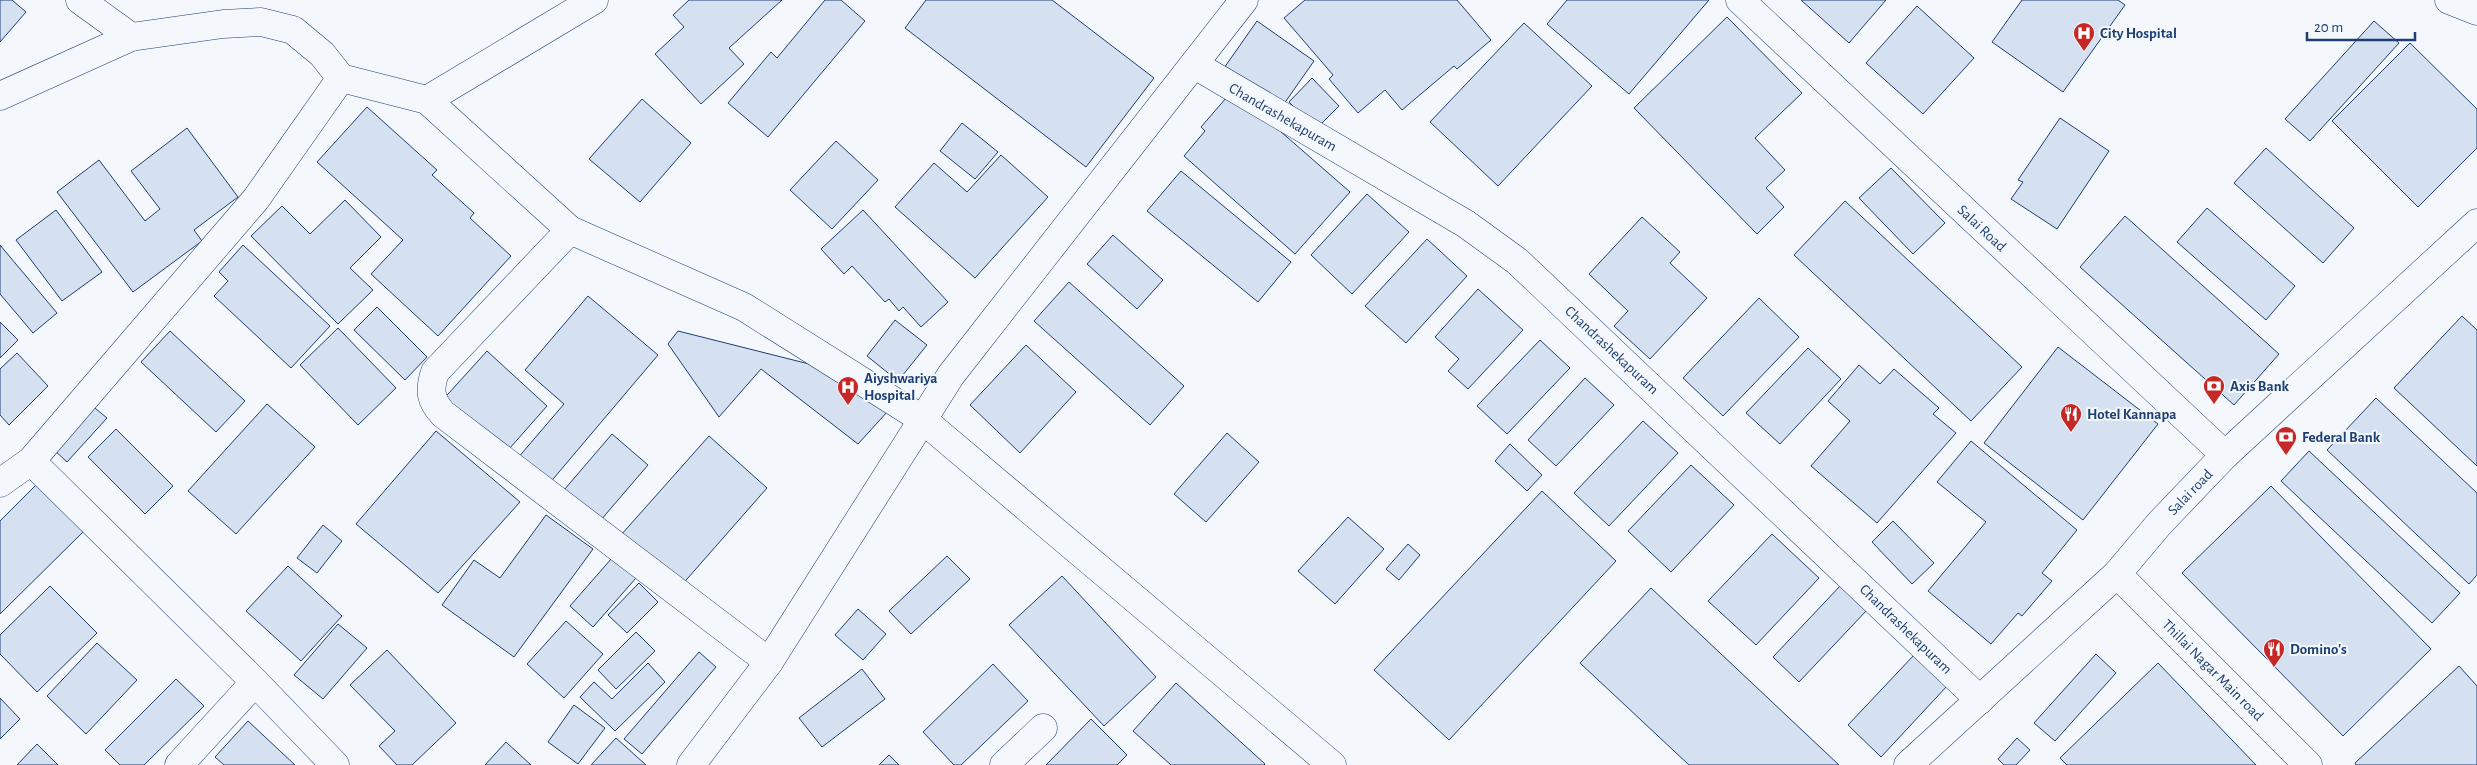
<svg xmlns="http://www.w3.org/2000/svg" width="2477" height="765" font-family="'Alegreya Sans',sans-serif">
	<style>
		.building { fill: #d5e0f0; stroke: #1d3f73 }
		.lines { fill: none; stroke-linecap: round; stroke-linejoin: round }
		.minor-casing { stroke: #1d3f73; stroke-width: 29 }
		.tertiary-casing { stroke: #1d3f73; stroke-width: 29 }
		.secondary-casing { stroke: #1d3f73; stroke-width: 29 }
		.minor { stroke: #f4f7fb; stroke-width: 28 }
		.tertiary { stroke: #f4f7fb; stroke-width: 28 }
		.secondary { stroke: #f4f7fb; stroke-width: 28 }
		.labels { text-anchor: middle; stroke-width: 4; stroke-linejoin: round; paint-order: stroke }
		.poi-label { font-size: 15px; font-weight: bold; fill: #1d3f73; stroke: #f4f7fb; text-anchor: start }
		.street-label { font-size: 15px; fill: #1d3f73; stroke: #f4f7fb }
	</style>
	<rect width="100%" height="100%" fill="#f4f7fb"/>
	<g class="building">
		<path d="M0,0H12L26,12L0,42Z"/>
		<path d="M689,0H782L729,48L744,64L701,104L655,54L684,27L673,15Z"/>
		<path d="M825,0H841L865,21L768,137L728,103L771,52L777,58Z"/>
		<path d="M926,0H1052L1154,78L1086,167L905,28Z"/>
		<path d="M1305,0H1457L1491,40L1457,69L1454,66L1402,110L1385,90L1358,113L1329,79L1333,75L1284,18Z"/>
		<path d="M1567,0H1709L1629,94L1547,24Z"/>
		<path d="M1801,0H1886L1849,43Z"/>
		<path d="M2022,0H2118L2125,5L2063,92L1992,42Z"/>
		<path d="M1917,6L1974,58L1923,114L1866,63Z"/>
		<path d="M1727,17L1802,93L1755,138L1785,170L1766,188L1784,207L1757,234L1634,108Z"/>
		<path d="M1257,21L1314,61L1281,108L1224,68Z"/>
		<path d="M2374,21L2399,43L2310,141L2285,119Z"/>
		<path d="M1524,23L1592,86L1498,186L1430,122Z"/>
		<path d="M2410,43L2477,109V148L2418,207L2332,121Z"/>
		<path d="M1312,78L1339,106L1316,129L1289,102Z"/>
		<path d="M1233,90L1350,192L1295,254L1184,156L1205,131L1201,127Z"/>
		<path d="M642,99L691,143L640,202L589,159Z"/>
		<path d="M367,107L437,170L432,175L474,213L470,218L511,256L438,336L371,274L403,240L317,162Z"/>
		<path d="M2060,118L2109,151L2057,229L2011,199L2023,182L2018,180Z"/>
		<path d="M962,123L998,152L975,179L940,151Z"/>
		<path d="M187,128L238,197L194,230L202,241L133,292L57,192L99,160L145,221L160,209L131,171Z"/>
		<path d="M836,141L878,180L832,229L790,190Z"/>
		<path d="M2266,148L2354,228L2323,263L2234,183Z"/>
		<path d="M1001,155L1048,197L975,278L895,207L934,163L967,192Z"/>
		<path d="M1891,168L1945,223L1913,254L1859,198Z"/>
		<path d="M1181,171L1291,262L1258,302L1147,211Z"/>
		<path d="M1367,194L1409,232L1352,294L1311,255Z"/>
		<path d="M345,200L381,237L350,268L373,290L338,324L251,236L282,206L310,234Z"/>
		<path d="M1845,201L2022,367L1971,421L1794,255Z"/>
		<path d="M2207,208L2295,286L2266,320L2177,242Z"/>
		<path d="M56,210L102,272L62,301L16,240Z"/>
		<path d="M863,210L948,302L921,327L903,307L899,311L889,299L885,302L852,266L844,274L821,249Z"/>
		<path d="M2125,216L2279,354L2234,405L2080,267Z"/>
		<path d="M1642,217L1680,252L1670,263L1707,298L1650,359L1614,326L1628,311L1589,274Z"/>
		<path d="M1113,235L1163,280L1137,309L1087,264Z"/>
		<path d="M1427,239L1467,276L1406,343L1365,306Z"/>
		<path d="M0,245L57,313L33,333L0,294Z"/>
		<path d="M243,245L330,326L291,368L214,296L228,281L219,272Z"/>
		<path d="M1069,282L1184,386L1150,425L1034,321Z"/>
		<path d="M1478,289L1523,330L1468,389L1448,371L1459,359L1435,337Z"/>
		<path d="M588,296L658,355L548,485L517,459L564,404L525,370Z"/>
		<path d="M1759,298L1799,337L1723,416L1683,378Z"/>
		<path d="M377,307L427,357L405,380L354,330Z"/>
		<path d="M2462,316L2477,330V466L2394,388Z"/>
		<path d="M895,320L927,345L898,381L867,356Z"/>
		<path d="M0,322L18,340L0,358Z"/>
		<path d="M338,328L396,388L358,425L300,365Z"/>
		<path d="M170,331L245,401L216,432L141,362Z"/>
		<path d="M678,331L833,370L888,411L858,444L761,369L719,417L668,344Z"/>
		<path d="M1540,340L1570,368L1507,434L1477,406Z"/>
		<path d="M1026,345L1076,392L1020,453L970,405Z"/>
		<path d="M2058,347L2158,424L2083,520L1984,443Z"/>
		<path d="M1808,348L1841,379L1780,444L1746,413Z"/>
		<path d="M487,351L547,406L502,457L439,404Z"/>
		<path d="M17,353L48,386L9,425L0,415V369Z"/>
		<path d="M1859,365L1880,384L1894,369L1939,408L1933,414L1956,433L1877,523L1811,466L1850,421L1828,401Z"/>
		<path d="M1585,378L1614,405L1556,466L1528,440Z"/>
		<path d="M2376,398L2477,493V575L2469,584L2327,450Z"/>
		<path d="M90,404L107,418L67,462L51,447Z"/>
		<path d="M267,404L315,447L236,534L188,491Z"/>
		<path d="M1643,421L1678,453L1609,526L1574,493Z"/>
		<path d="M116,429L173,486L145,514L88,457Z"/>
		<path d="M436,431L520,502L438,593L356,524Z"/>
		<path d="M1227,433L1259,462L1206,522L1174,494Z"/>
		<path d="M612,434L648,465L594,528L558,497Z"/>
		<path d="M709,436L767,488L680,587L621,535Z"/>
		<path d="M1971,441L2077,530L2042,573L2052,581L2022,616L2018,613L1991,644L1928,591L1986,522L1937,482Z"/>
		<path d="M1510,444L1542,475L1527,491L1495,461Z"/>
		<path d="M2309,451L2460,593L2432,623L2281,481Z"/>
		<path d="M1691,465L1734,505L1671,572L1628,531Z"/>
		<path d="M36,485L83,532L0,614V521Z"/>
		<path d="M2271,486L2431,649L2343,736L2182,573Z"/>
		<path d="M1542,491L1616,561L1449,740L1374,670Z"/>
		<path d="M546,515L593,549L514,657L442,605L474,560L500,578Z"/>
		<path d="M1348,517L1384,549L1335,604L1298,571Z"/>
		<path d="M1893,521L1934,563L1912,584L1872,542Z"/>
		<path d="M323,525L342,541L317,573L297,558Z"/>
		<path d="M1772,534L1819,578L1756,645L1708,601Z"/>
		<path d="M1408,544L1420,555L1399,580L1386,569Z"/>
		<path d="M947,556L970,579L911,634L889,611Z"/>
		<path d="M612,558L636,578L593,627L570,606Z"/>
		<path d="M288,566L342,616L301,661L246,611Z"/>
		<path d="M1062,576L1156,677L1104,726L1009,625Z"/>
		<path d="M639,583L658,602L627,633L608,615Z"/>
		<path d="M1841,585L1867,610L1799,682L1773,657Z"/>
		<path d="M50,586L97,633L37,692L0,654V635Z"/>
		<path d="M1651,588L1839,765H1689L1580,663Z"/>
		<path d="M858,609L886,634L863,660L835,635Z"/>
		<path d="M566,621L603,654L564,698L527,664Z"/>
		<path d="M338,624L367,648L323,699L294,675Z"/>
		<path d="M636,632L655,651L616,689L598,670Z"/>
		<path d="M97,643L137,680L86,734L47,696Z"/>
		<path d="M387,650L456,723L412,765H397L379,746L395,731L350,685Z"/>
		<path d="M699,652L716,667L642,754L624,739Z"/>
		<path d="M1915,654L1948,685L1881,757L1848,725Z"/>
		<path d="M2096,654L2116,673L2055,741L2034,723Z"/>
		<path d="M648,663L665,682L615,731L580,697L594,682L612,699Z"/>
		<path d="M2158,663L2256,765H2067L2060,758Z"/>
		<path d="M993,664L1028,701L961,765H954L923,732Z"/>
		<path d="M2459,666L2477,686V765H2356L2355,763Z"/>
		<path d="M862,669L885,699L822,747L799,718Z"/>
		<path d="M176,679L204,706L144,765H120L105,750Z"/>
		<path d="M1176,683L1265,764L1264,765H1171L1133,731Z"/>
		<path d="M0,698L20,719L0,739Z"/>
		<path d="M574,705L605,728L578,764L548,742Z"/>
		<path d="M1091,719L1127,755L1117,765H1046Z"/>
		<path d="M248,721L295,765H224L215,757Z"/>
		<path d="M616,738L646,765H591Z"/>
		<path d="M2017,738L2030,750L2016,765H2004L1998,759Z"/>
		<path d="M506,742L531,765H485Z"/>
		<path d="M37,744L58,765H17Z"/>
		<path d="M889,755L899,765H879Z"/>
	</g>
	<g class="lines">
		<g class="minor-casing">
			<g id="minor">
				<path d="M80,0L131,37"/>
				<path d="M1740,0L2225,455"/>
				<path d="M2449,0L2477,11"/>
				<path d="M1195,65L1466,224L1517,261L1980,700"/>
				<path d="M0,96L131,37L223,24L261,22L293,30L322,54L341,78"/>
				<path d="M427,100L594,0"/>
				<path d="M570,230L435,372C429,390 430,400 443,414L769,662"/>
				<path d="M31,461L255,682L179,765"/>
				<path d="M255,682L335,765"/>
				<path d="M691,765L769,662L951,375L1244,0"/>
				<path d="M1004,765L1043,728"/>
			</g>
		</g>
		<g class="tertiary-casing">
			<g id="tertiary">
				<path d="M0,483L31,461L256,199L341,78L427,100L570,230L744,307L922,419L1332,765"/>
				<path d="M2117,574L2308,765"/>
			</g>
		</g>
		<g class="secondary-casing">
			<path id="secondary" d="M1908,765L2117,574L2159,524L2225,455L2477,223"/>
		</g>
		<use href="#minor" class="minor"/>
		<use href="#tertiary" class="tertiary"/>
		<use href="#secondary" class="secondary"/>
	</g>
	<defs>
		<g id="hospital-pin" transform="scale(1.125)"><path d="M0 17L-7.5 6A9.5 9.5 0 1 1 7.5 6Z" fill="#c62828" stroke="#f4f7fb"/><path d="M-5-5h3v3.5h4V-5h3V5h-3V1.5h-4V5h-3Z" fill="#fff"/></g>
		<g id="bank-pin" transform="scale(1.125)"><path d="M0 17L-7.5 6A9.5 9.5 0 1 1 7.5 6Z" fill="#c62828" stroke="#f4f7fb"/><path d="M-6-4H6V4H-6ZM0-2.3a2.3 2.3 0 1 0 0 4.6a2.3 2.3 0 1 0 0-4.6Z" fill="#fff"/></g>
		<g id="restaurant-pin" transform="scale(1.125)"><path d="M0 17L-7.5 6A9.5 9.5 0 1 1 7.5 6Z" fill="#c62828" stroke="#f4f7fb"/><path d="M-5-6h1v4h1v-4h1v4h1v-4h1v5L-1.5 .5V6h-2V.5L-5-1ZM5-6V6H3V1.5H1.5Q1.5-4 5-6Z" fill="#fff"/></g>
	</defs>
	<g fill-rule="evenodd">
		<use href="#hospital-pin" x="2084" y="33"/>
		<use href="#bank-pin" x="2214" y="386"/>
		<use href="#hospital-pin" x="848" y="387"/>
		<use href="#restaurant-pin" x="2071" y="414"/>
		<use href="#bank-pin" x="2286" y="437"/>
		<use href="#restaurant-pin" x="2274" y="649"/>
	</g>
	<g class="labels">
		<g class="poi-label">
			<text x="2100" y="38">City Hospital</text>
			<text x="864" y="383">Aiyshwariya<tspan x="864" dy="17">Hospital</tspan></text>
			<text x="2230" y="391">Axis Bank</text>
			<text x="2087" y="419">Hotel Kannapa</text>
			<text x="2302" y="442">Federal Bank</text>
			<text x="2290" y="654">Domino's</text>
		</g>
		<g class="street-label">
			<text transform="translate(1283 117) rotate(30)" y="5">Chandrashekapuram</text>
			<text transform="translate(1982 228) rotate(43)" y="5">Salai Road</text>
			<text transform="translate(1612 350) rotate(43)" y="5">Chandrashekapuram</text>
			<text transform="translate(2190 492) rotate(-46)" y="5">Salai road</text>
			<text transform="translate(1906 629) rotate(44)" y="5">Chandrashekapuram</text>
			<text transform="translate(2213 670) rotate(45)" y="5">Thillai Nagar Main road</text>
		</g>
	</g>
	<path d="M2307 32v8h108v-8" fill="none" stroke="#1d3f73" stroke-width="2.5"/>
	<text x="2314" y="32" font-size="15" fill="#1d3f73" stroke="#f4f7fb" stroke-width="4" paint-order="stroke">20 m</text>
</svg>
